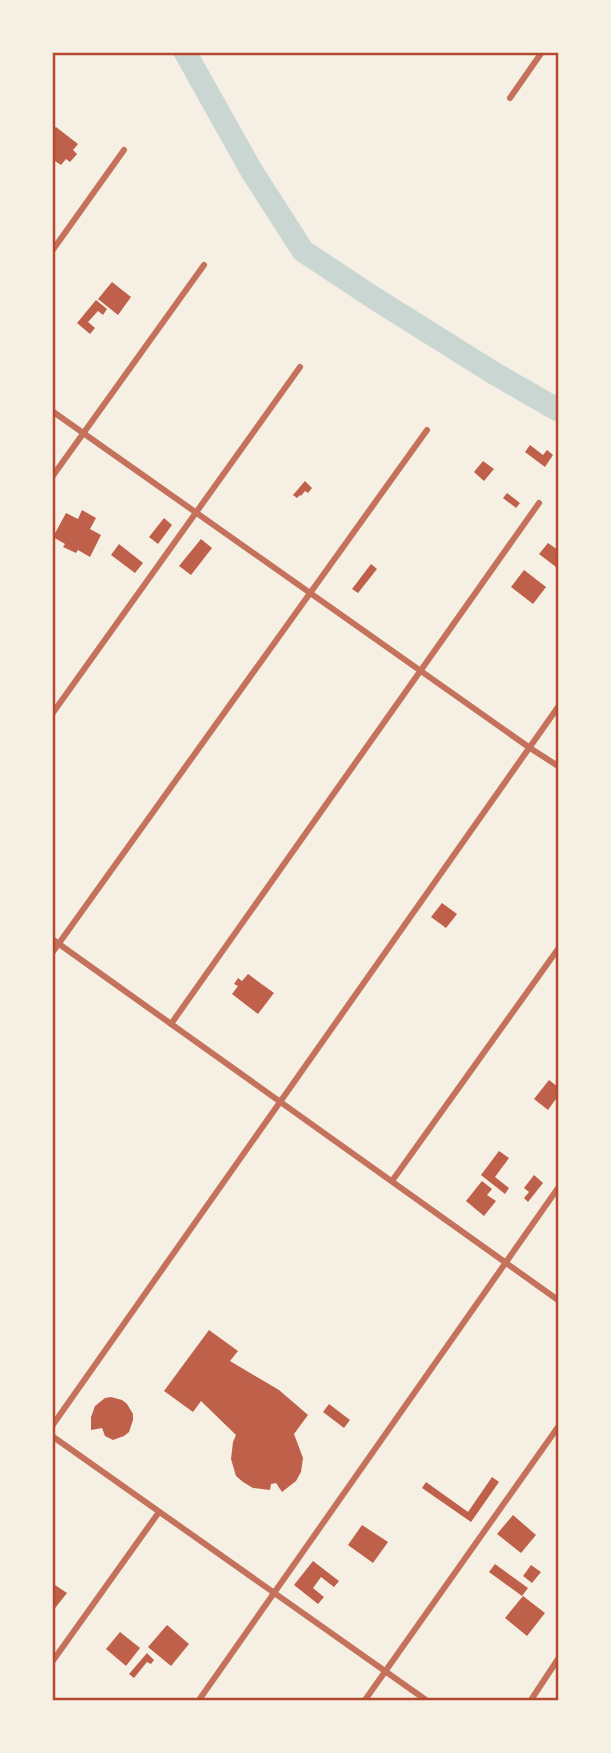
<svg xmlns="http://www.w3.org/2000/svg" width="611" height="1753" font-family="Raleway,sans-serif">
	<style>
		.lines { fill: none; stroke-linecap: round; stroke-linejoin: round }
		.river { stroke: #c9d6d2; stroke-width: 23 }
		.building { fill: #bf614a }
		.minor { stroke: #c5725c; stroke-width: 6 }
		.neatline { fill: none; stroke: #b5482f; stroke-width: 2.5 }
	</style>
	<rect width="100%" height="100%" fill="#f6efe4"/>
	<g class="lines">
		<path class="river" d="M185,52L251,170L303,251L374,298L492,372L558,410"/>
	</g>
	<g class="building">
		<path d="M56,127L78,144L73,150L77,154L70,162L66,159L61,165L52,159V131Z"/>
		<path d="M112,282L131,297L118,315L98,299Z"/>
		<path d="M96,300L107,309L103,315L98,311L88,322L95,328L90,334L77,323Z"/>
		<path d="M530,445L543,455L547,450L553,455L545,467L525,452Z"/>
		<path d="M483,461L494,469L484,481L474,472Z"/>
		<path d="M305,481L312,488L308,493L305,491L301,496L300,495L297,498L293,495Z"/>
		<path d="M507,493L520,503L516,508L503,498Z"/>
		<path d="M82,510L96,518L90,529L101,535L90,557L78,550L76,553L63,547L65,544L53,537L66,513L78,519Z"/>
		<path d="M164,518L172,525L158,544L149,537Z"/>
		<path d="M201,539L212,548L191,575L179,566Z"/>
		<path d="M548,543L558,550V564L556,567L539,554Z"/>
		<path d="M119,544L143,563L135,573L111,555Z"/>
		<path d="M371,564L377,569L358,593L352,589Z"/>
		<path d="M524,570L546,587L533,604L511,587Z"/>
		<path d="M442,903L457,914L446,928L431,917Z"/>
		<path d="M248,974L274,993L258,1014L232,994L238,986L234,984L238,978L242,981Z"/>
		<path d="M549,1080L558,1087V1096L548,1110L534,1099Z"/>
		<path d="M499,1151L509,1158L495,1177L509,1188L505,1194L481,1175Z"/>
		<path d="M534,1175L543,1183L528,1202L524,1198L529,1192L524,1188Z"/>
		<path d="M482,1181L492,1189L487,1195L496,1201L484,1216L466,1201Z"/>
		<path d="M209,1330L238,1351L230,1361L279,1390L308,1415L294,1434L303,1458L301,1472L296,1481L282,1492L276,1483L271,1484L270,1490L253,1488L243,1482L236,1476L231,1459L233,1442L236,1435L201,1401L193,1412L164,1391Z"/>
		<path d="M111,1397L122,1400L127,1404L133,1414V1420L129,1432L124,1436L113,1440L105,1436L102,1428L91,1430V1417L95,1406L105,1398Z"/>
		<path d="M329,1404L350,1420L344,1428L323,1412Z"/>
		<path d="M492,1477L499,1482L471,1522L422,1488L426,1482L468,1512Z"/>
		<path d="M513,1515L536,1535L521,1553L497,1534Z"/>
		<path d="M362,1525L388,1542L373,1563L348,1545Z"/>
		<path d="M313,1561L339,1581L334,1587L321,1577L313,1588L324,1597L318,1604L294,1585Z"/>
		<path d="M495,1564L528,1588L522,1596L489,1572Z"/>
		<path d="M531,1565L541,1572L532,1583L523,1576Z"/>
		<path d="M52,1583L67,1593L52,1612Z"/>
		<path d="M523,1596L545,1613L527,1636L505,1618Z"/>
		<path d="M167,1625L189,1644L171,1666L148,1647Z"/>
		<path d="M120,1632L140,1648L126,1666L106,1649Z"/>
		<path d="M147,1653L154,1660L151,1664L147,1662L134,1678L129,1674Z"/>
	</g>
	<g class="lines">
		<g class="minor">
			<path d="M510,98L542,52"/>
			<path d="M52,251L124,150"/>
			<path d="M52,411L530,748L558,766"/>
			<path d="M52,477L204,265"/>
			<path d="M52,714L300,367"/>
			<path d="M52,939L558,1300"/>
			<path d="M52,953L427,430"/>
			<path d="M171,1024L539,503"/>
			<path d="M392,1181L558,949"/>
			<path d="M52,1426L558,707"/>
			<path d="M52,1436L426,1700"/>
			<path d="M52,1662L159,1512"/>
			<path d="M199,1700L558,1188"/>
			<path d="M365,1700L558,1427"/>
			<path d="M531,1700L558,1659"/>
		</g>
	</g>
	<rect width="611" height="1753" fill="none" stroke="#f6efe4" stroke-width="108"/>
	<rect x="54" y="54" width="503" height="1645" class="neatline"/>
</svg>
